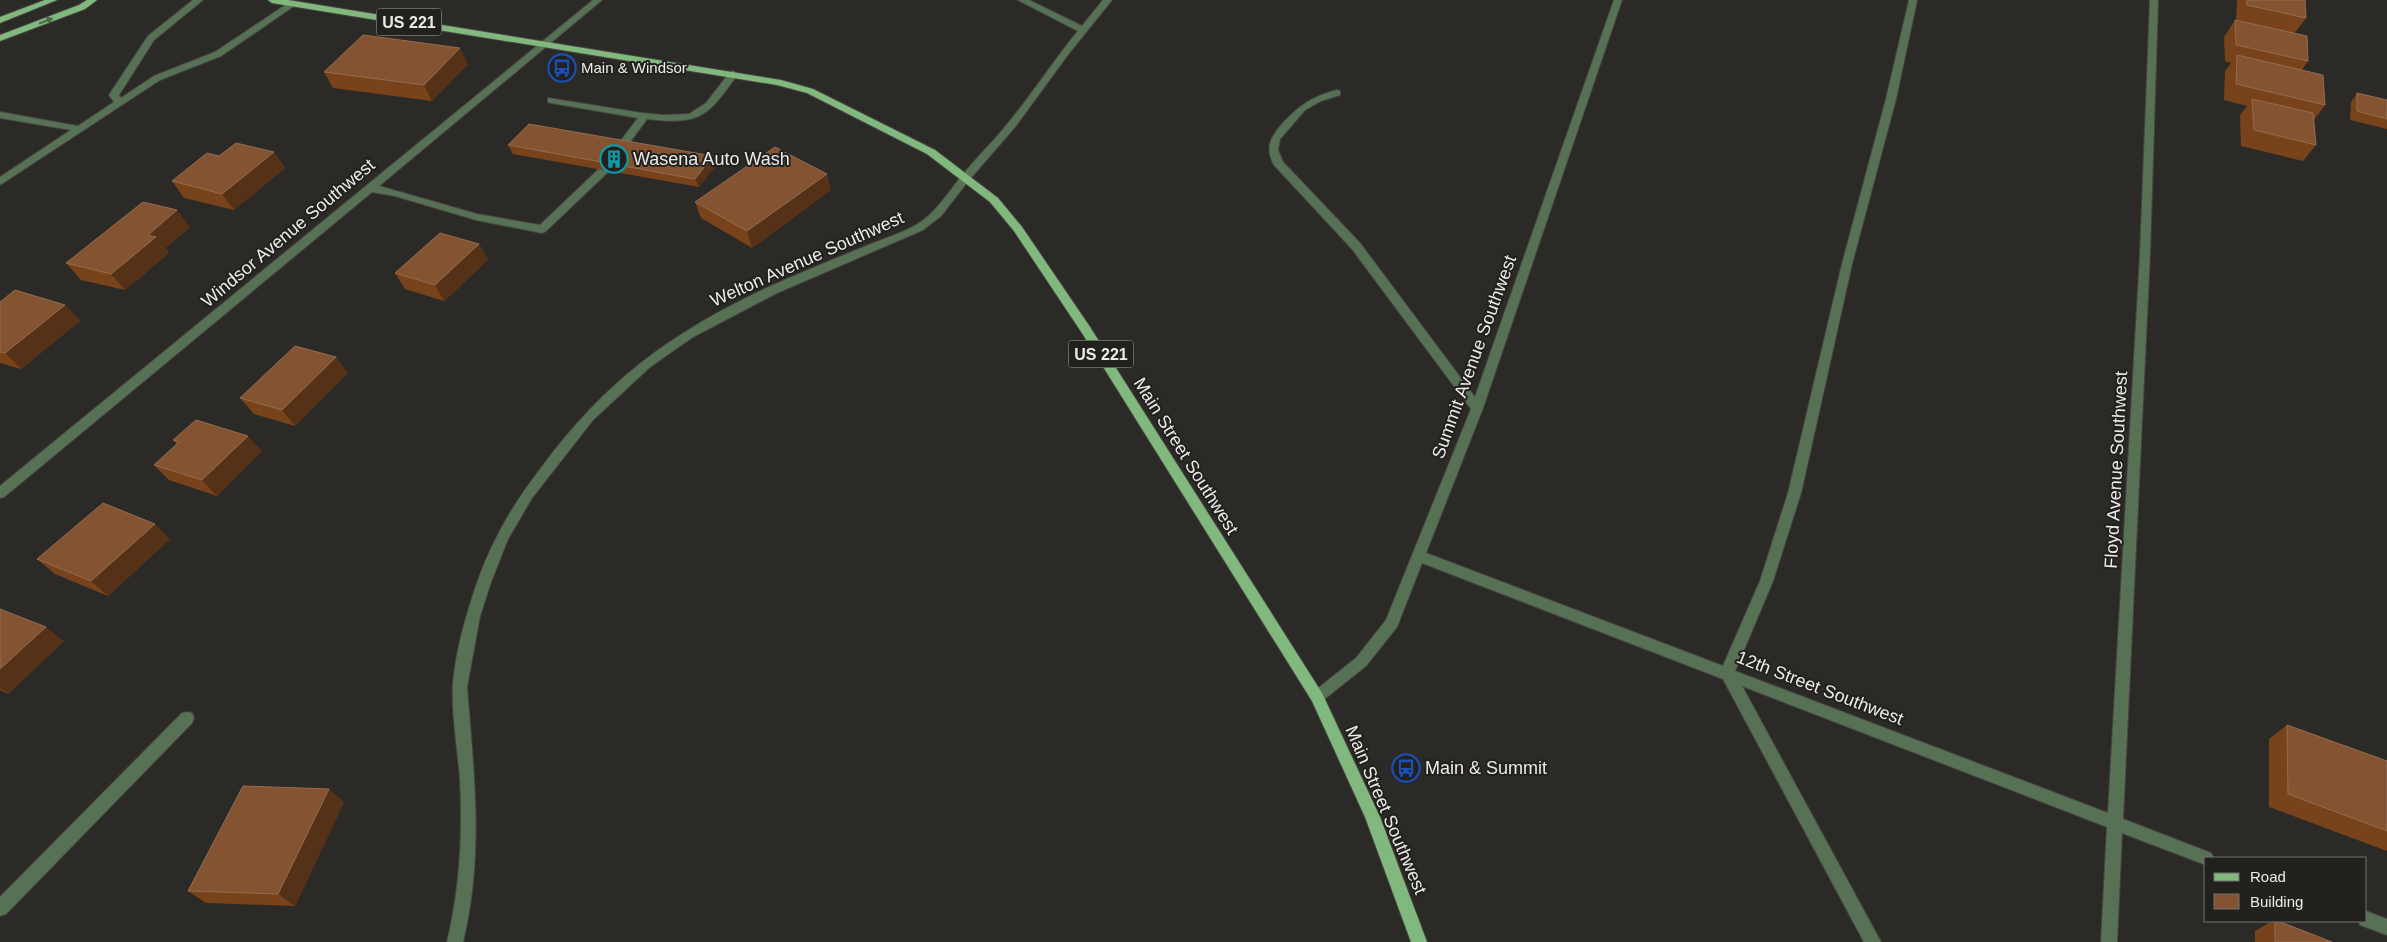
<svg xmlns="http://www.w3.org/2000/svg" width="2387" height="942" font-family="Helvetica,sans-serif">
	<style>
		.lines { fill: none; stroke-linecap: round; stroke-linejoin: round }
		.minor-casing { stroke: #474542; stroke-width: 2 }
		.major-casing { stroke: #474542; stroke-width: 2 }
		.minor { fill: #577155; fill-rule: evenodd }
		.major { fill: #80b87d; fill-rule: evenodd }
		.wall { fill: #78421b }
		.shaded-wall { fill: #543117 }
		.building { fill: #845432; stroke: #946c4e }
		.oneway { fill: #4d6549 }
		.labels { text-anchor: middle; stroke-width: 4; stroke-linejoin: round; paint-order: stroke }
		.far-poi-label { font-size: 15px; fill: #ecebe9; stroke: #23211e; text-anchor: start }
		.shield { fill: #23211e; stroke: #b0aeac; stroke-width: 1 }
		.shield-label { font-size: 16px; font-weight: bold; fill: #ecebe9 }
		.poi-label { font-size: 18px; fill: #ecebe9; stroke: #23211e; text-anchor: start }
		.street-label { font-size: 18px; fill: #ecebe9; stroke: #23211e }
	</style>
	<rect width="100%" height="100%" fill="#2c2a27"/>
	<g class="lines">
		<g class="minor-casing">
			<g id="minor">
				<path d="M193,0H203L154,40L119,95L121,98L154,76L215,52L290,2L297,4L221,56L160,80L0,185V177L71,130L0,118V112L78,126L114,102L109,95L148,36Z"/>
				<path d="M593,0H602L379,186L477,214L540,225L600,168L638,118L551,103L548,102V98L642,113L663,115L689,114L706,103L730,72L733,71L738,74C707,117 701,125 647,119L608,172L546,231L542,233L476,220L395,196L372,192L4,497L0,498V486Z"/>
				<path d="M1018,0H1029L1082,26L1103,0H1112L1070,52L1015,127L969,180L941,216L923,230L777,293L693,337L650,367L593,420L532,498L508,539L491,582L480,616L467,687C474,775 484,854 463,942H447C460,888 463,835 460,780C458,749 451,715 453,683C456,649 466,615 477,583C492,540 513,504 541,468C605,381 673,331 771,286C804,271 837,258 871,244C885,238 902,233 916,225C935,214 947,194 961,177C976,158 994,141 1009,122C1033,93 1054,60 1078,31Z"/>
				<path d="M1614,0H1622L1483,408L1426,553L1723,666L1760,581L1788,493L1842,264L1886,99L1909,0H1917L1896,99L1852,264L1801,493L1773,581L1735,671L2108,813L2140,254L2150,0H2158L2150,254L2123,819L2211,853L2214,858H2206V865L2122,833L2117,942H2101L2107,827L1742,686L1881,942H1864L1723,679L1422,563L1397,627L1366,666L1322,701L1317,703L1312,701L1310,697L1312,693L1356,658L1386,620L1471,409L1352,249L1274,165C1265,148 1270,138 1282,124C1300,105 1311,97 1337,90L1340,91V95L1321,101L1305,110L1280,139L1278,150L1283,162L1360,243L1475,397Z"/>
				<path d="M187,712L192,713L194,718L192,723L6,914L0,916V897L182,713Z"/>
				<path d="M2366,911L2387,919V935L2360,925L2359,921H2366Z"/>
			</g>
		</g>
		<g class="major-casing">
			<g id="major">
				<path d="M45,0H57L0,23V17Z"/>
				<path d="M87,0H97L85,9L0,41V35L79,5Z"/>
				<path d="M268,0H288L781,80L813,89L935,150L998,198L1022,227L1090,327L1322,693L1380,817L1427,942H1411L1365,817L1312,701L1082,333L1014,231L990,202L927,154L807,93L777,85L272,3Z"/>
			</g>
		</g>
		<use href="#minor" class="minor"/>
		<use href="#major" class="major"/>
	</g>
	<g class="wall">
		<path d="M2237,0H2305L2306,18L2294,34L2308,61L2302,70L2325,105L2314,120L2316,145L2303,161L2241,146L2240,115L2247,106L2224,100L2225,71L2231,63L2225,61L2224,37L2235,20L2236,21Z"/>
		<path d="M468,64L432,101L333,88L324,72Z"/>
		<path d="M2357,93L2387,100V129L2350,120L2351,102Z"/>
		<path d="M508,145L716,165L699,187L513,154Z"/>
		<path d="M274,152L285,168L234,210L184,198L172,181L219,156Z"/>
		<path d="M831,190L752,248L701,218L695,202Z"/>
		<path d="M190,227L165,248L169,253L125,290L81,280L66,263Z"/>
		<path d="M479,244L488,260L444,301L405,289L395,273Z"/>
		<path d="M0,302L65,305L80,321L21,369L0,363Z"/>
		<path d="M348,373L295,426L254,414L240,398Z"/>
		<path d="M173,440L262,451L217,496L169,480L154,465L177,444Z"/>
		<path d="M170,539L108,596L55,574L37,559Z"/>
		<path d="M0,609L64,641L8,694L0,690Z"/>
		<path d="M2287,725L2387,761V851L2269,807V739Z"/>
		<path d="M344,802L295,906L206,903L188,891Z"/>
		<path d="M2272,921H2278L2332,942H2255V931Z"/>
	</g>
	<g class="shaded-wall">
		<path d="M460,48L468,64L432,101L424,85Z"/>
		<path d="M274,152L285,168L234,210L222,194Z"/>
		<path d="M713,156L716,165L699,187L695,179Z"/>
		<path d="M827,174L831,190L752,248L747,231Z"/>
		<path d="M177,210L190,227L165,248L169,253L125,290L111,274L148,235Z"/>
		<path d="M479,244L488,260L444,301L435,285Z"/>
		<path d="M65,305L80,321L21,369L5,353Z"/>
		<path d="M336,357L348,373L295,426L282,410Z"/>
		<path d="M248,436L262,451L217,496L202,480Z"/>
		<path d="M155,524L170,539L108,596L91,581Z"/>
		<path d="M46,627L64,641L8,694L0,688V669Z"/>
		<path d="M329,789L344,802L295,906L278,894Z"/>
	</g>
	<g class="building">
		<path d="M2247,0H2305L2306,18L2247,5Z"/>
		<path d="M2235,20L2307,36L2308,61L2236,45Z"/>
		<path d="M363,35L460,48L424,85L324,72Z"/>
		<path d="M2237,55L2323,75L2325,105L2236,84Z"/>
		<path d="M2357,93L2387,100V119L2357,111Z"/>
		<path d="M2252,99L2313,113L2316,145L2254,130Z"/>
		<path d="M529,124L713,156L695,179L508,145Z"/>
		<path d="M236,143L274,152L222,194L172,181L207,153L219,156Z"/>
		<path d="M775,147L827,174L747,231L695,202Z"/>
		<path d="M143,202L177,210L148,235L156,237L111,274L66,263Z"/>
		<path d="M440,233L479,244L435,285L395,273Z"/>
		<path d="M15,290L65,305L5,353L0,352V302Z"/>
		<path d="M295,346L336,357L282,410L240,398Z"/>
		<path d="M196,420L248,436L202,480L154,465L179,442L173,440Z"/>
		<path d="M103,503L155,524L91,581L37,559Z"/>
		<path d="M0,609L46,627L0,669Z"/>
		<path d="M2287,725L2387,761V831L2288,794Z"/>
		<path d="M243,786L329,789L278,894L188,891Z"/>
		<path d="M2275,921H2278L2332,942H2275Z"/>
	</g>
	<defs><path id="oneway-solid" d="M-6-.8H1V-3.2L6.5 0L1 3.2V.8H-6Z" transform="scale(1.25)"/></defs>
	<use class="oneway" href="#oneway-solid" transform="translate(46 21) rotate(-21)"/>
	<defs>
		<g id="bus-ring" transform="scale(1.4375)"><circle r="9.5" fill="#23211e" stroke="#1a4fb4" stroke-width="1.5"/><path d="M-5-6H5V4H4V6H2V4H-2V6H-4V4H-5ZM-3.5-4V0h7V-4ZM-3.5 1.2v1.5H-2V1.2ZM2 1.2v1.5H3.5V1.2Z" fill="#1a4fb4"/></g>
		<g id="building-ring" transform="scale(1.4375)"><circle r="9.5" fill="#23211e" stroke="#0f9aa8" stroke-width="1.5"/><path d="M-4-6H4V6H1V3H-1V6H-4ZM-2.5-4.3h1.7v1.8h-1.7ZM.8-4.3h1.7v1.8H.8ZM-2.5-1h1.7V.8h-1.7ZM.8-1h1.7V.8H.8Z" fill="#0f9aa8"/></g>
	</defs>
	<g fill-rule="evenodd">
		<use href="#bus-ring" x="562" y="68"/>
		<use href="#building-ring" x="614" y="159"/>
		<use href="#bus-ring" x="1406" y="768"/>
	</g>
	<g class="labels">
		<g class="far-poi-label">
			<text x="581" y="73">Main &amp; Windsor</text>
		</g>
		<g class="shield">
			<rect x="376.5" y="8.5" width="65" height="27" rx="4"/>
			<rect x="1068.5" y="340.5" width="65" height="27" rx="4"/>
		</g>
		<g class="shield-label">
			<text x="409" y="28">US 221</text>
			<text x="1101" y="360">US 221</text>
		</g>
		<g class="poi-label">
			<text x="633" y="165">Wasena Auto Wash</text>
			<text x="1425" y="774">Main &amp; Summit</text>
		</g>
		<g class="street-label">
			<text transform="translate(288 233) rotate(-40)" y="6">Windsor Avenue Southwest</text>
			<text transform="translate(807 259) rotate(-24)" y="6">Welton Avenue Southwest</text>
			<text transform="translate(1474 357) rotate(-70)" y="6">Summit Avenue Southwest</text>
			<text transform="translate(1186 456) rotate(58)" y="6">Main Street Southwest</text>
			<text transform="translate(2116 470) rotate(-87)" y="6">Floyd Avenue Southwest</text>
			<text transform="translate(1820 688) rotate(21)" y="6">12th Street Southwest</text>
			<text transform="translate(1386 810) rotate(67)" y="6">Main Street Southwest</text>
		</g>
	</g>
	<rect x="2204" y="857" width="162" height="65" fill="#23211e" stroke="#73726f"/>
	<rect x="2214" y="873" width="25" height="8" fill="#80b87d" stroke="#73726f"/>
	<text x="2250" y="882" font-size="15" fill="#ecebe9">Road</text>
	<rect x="2214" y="894" width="25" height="15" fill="#845432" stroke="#73726f"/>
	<text x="2250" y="907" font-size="15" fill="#ecebe9">Building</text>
</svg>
